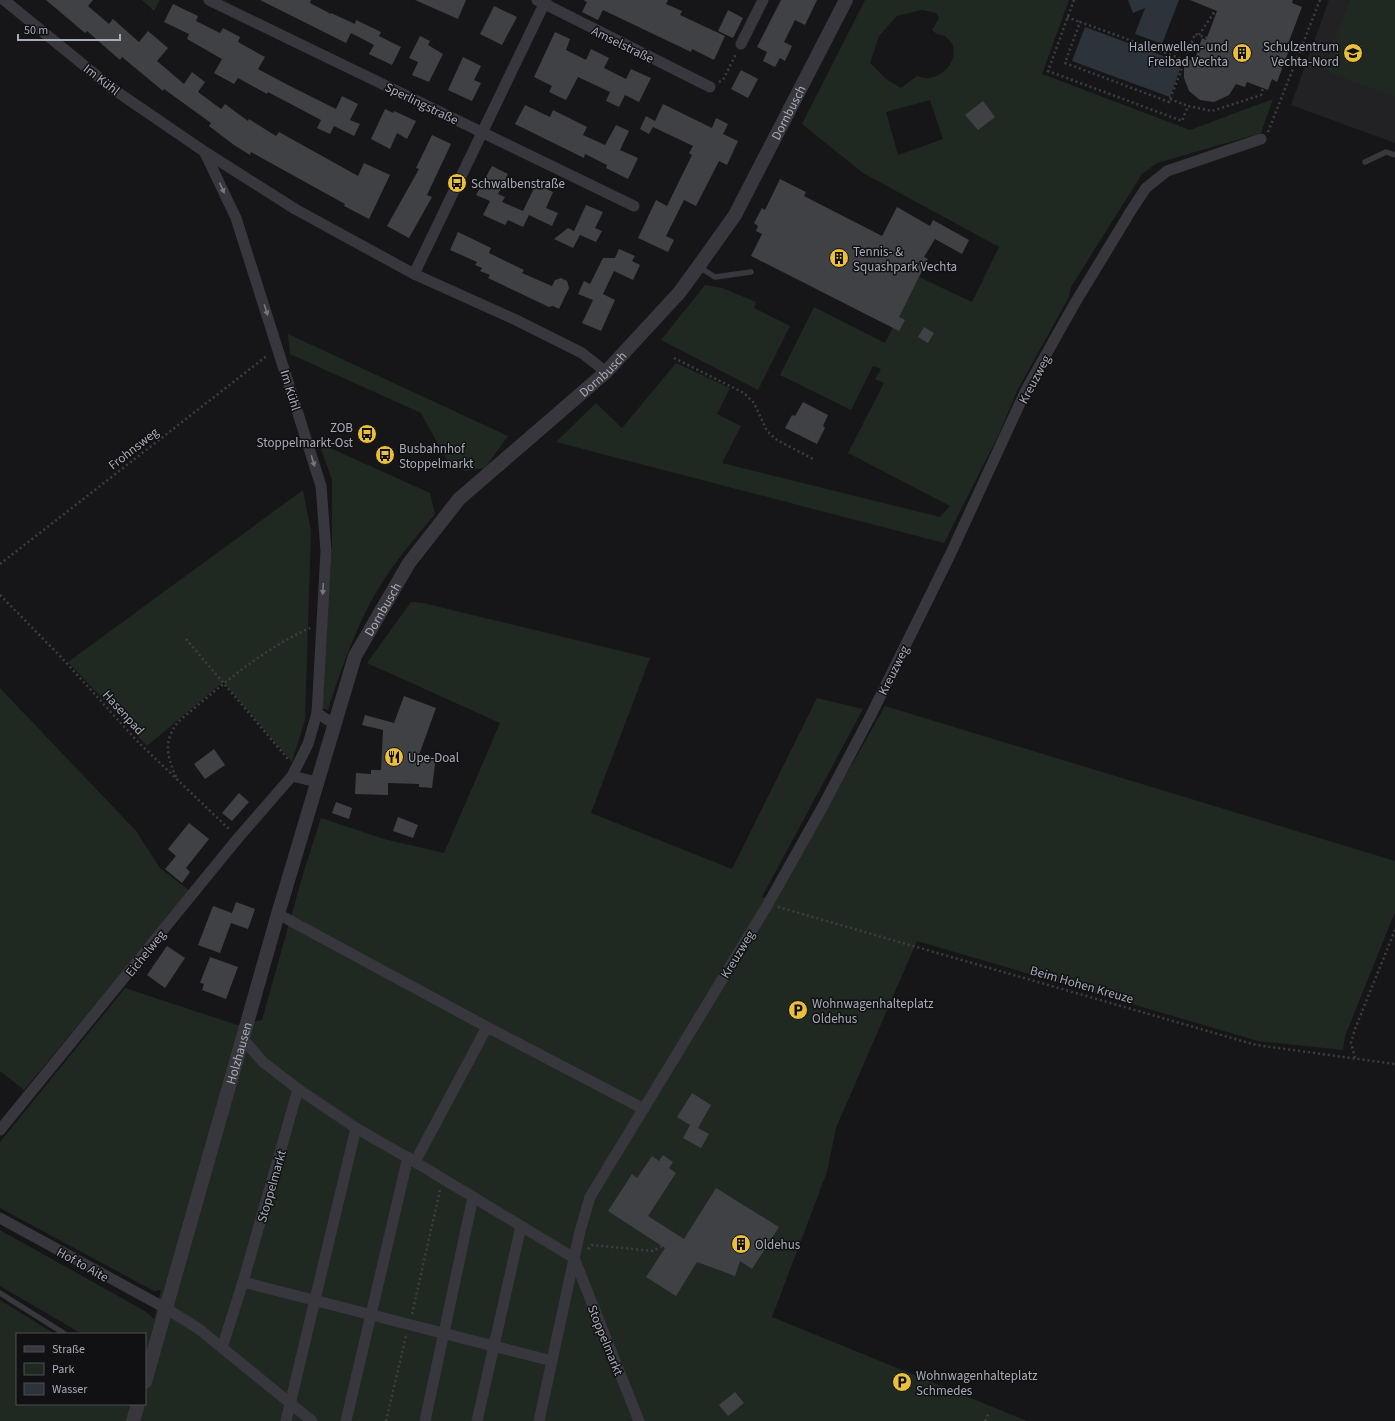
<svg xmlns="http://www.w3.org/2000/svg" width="1395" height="1421" font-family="'Source Sans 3',sans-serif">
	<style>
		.built { fill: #222225 }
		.green { fill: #202822; fill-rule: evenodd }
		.water { fill: #2c333b }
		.building { fill: #404145 }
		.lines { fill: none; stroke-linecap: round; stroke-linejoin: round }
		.path { stroke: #3d3e44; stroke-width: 2.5; stroke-dasharray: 2 3; stroke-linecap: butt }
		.service { stroke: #37373d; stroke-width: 5.5 }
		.minor { stroke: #37373d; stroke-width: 11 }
		.tertiary { stroke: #37373d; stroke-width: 14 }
		.oneway { fill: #757780 }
		.labels { text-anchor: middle; stroke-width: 3; stroke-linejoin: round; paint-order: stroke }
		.street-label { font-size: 13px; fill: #a8acb7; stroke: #111113 }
		.poi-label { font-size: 13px; fill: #a8acb7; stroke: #111113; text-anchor: start }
	</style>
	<rect width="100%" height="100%" fill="#161618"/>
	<path class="built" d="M1329,0H1395V143L1291,105Z"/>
	<g class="green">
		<path d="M142,0H160L154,11Z"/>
		<path d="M865,0H1069L1042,74L1190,130L1273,99L1261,133L1157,163L1142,174L1071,287L1069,297L1017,391L1000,432L944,543L556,442L596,403L622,428L676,363L730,388L717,414L741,426L722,463L940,517L950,506L848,453L884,383L875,379L881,369L873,366L851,410L780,375L814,307L885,343L919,277L972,302L999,247L863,173L802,124ZM922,10L936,13L939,18L932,30L937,34L945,36C948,39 952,42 953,46C957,61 944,76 930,78C926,79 921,77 917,76L901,88L886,79L870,63L879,36L897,16ZM930,100L943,139L898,155L886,112Z"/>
		<path d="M1350,0H1395V97L1323,70Z"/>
		<path d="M705,285L722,288L756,302L754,308L790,326L758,390L661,340Z"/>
		<path d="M288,334L508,436L485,468L465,471L449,464L421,413L290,354Z"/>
		<path d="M319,443L430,493L435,514C411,543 386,572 369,605C352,639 339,674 328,710L321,708L332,545V480Z"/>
		<path d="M303,490L311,531L305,720L292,762L223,682L147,746L68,662Z"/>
		<path d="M411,602L423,603L650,658L591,813L732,869L817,698L863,709L762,897L775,900L885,706L1395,861V912L1345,1036L1343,1050L1258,1041L917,941L836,1128L827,1172L772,1317L1027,1421H0V1300L55,1334H17V1404H145V1334H82L0,1286V1230L145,1311L154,1319L161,1290L154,1291L0,1208V1142L125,988L237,1025L262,1020L303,874L321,818L384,839L444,853L500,723L367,663Z"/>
		<path d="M0,688L136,831L160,868L190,891L24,1090L0,1071Z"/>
	</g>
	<g class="water">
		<path d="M1128,0H1179L1162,44L1135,34L1145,8L1133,13Z"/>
		<path d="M1085,27L1182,63L1170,97L1072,61Z"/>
	</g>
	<g class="building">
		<path d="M46,0H93L88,6L109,24L113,19L139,42L148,31L168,48L157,61L184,84L192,72L205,82L198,92L221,109L225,104L248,121L249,119L276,136L279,132L358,176L364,163L390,175L369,219L344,206L345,204L251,152L250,155L234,145L209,126L211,123L164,89L163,91L122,57L120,60L87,31L85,33Z"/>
		<path d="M260,0H311L310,3L331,14V13L355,24L356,20L381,32L379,36L401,47L392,65L369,54L374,45L351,33L346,43Z"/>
		<path d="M415,0H466L458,19Z"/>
		<path d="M583,0H668L666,4L682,11L680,15L725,36L714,60L692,49L691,52L603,10L598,20L582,12L587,2Z"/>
		<path d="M781,0H817L805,25L795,20L784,42L792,46L785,61L780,58L775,67L763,61L767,52L757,47Z"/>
		<path d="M1190,0H1293L1292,3L1302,7L1286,49L1289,50L1277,82L1272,79L1268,90L1247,82L1245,87L1236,84L1229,95L1214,102L1200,100L1189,91L1184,78V64L1196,56L1202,38L1206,40L1217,11Z"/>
		<path d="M173,4L198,16L196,21L220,33L223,28L240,37L238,42L265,57L258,69L288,85L336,109L342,96L358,104L350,120L360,124L354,136L334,126L330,134L317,128L321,120L268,92L267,94L238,78L234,84L214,73L222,59L187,39L189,34L164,22Z"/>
		<path d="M494,6L517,17L502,45L480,34Z"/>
		<path d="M728,10L743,18L733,38L718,31Z"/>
		<path d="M555,32L570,39L566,50L586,60L591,49L609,58L604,68L626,79L631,69L651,78L639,102L625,95L619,107L606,101L610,92L578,77L566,100L549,92L552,86L534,77Z"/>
		<path d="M420,36L430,41L428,45L443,54L429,82L412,75L418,62L409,58Z"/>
		<path d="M463,57L481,66L474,80L481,83L472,101L448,90Z"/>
		<path d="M741,70L758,79L748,98L731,89Z"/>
		<path d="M983,101L995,117L978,130L965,115Z"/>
		<path d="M663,104L712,128L716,118L728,124L723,134L738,141L727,165L719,161L696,206L684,200L666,236L674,240L668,252L638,238L656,200L667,206L692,155L689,153L693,146L653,127L649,134L640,129L646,116L655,121Z"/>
		<path d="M525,105L550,117L553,110L587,127L583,135L605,145L616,125L629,131L620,150L638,158L628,179L606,168L607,165L585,154L584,158L515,124Z"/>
		<path d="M385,109L393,113L394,111L416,121L407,139L397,133L390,149L371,139Z"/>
		<path d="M432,135L451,144L427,195L432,197L409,238L387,226L419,169L416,168Z"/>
		<path d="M492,166L508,174L498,194L505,197L502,202L523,211L536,184L553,192L546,208L558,213L552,226L529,215L523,227L508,220L505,225L483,215L490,201L476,195Z"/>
		<path d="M780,179L806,192L804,196L882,236L897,207L930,226L933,220L969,240L962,254L935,239L924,257L928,259L899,317L905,320L899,331L751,256L762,234L756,231L758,226L754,223L762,208L765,210Z"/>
		<path d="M586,205L603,212L595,228L602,231L596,242L580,235L573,248L554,239L568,228L574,231Z"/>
		<path d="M458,232L491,248L489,253L524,270L522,273L545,283L552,286L555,280L561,278L567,281L569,288L559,309L553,306L549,307L488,278L490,275L480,271L482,268L475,265L477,262L450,250Z"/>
		<path d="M619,249L635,256L632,261L640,265L633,280L614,271L603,294L615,300L601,331L582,323L593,300L578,294L584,281L590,284L603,258H615Z"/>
		<path d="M924,327L934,333L928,343L918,337Z"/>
		<path d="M803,402L828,415L823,426L825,428L817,444L785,428L792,415L795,416Z"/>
		<path d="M404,696L436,708L419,755L436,757L432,788L419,787V784L388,783V795L355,794L356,773L371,774V770H381L383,730L362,725L365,715L394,723Z"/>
		<path d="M214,749L225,765L205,779L194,764Z"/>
		<path d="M239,793L249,802L232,821L222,813Z"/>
		<path d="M336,802L352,808L349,819L332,813Z"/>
		<path d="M398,817L418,825L413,838L393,831Z"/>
		<path d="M189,823L209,839L186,868L190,872L182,883L165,869L176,856L168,849Z"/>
		<path d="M236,902L255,909L248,929L231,923L220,953L198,945L213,906L232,913Z"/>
		<path d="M167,946L185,958L165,988L147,975Z"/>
		<path d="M210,957L238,967L226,999L202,990L204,984L200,983Z"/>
		<path d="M692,1093L711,1105L698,1128L709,1134L701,1148L683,1138L690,1125L677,1117Z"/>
		<path d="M663,1155L673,1162L669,1168L676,1173L648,1216L684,1239L716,1188L779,1227L752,1269L740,1261L735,1276L697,1262L676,1296L646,1277L665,1248L608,1211L632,1174L637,1178L652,1156L659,1161Z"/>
		<path d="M735,1392L744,1403L728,1416L719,1405Z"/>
	</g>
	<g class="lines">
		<g class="path">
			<path d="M1074,0L1048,71L1182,121L1188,106L1212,111L1261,95L1263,88"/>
			<path d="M1067,17L1080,22"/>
			<path d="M1199,35L1215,11"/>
			<path d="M1185,60L1080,22L1065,63L1169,102L1195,34L1207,38"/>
			<path d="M719,82L723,80L736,54"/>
			<path d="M1170,99L1188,106"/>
			<path d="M1268,132L1320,0"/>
			<path d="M674,358L744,393L754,403L767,431L777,440L815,460"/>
			<path d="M0,564L268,355"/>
			<path d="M0,595L61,657L138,742L230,830"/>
			<path d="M186,639L288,759"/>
			<path d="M176,777C167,756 163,741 178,722C219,687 261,650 310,628"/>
			<path d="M778,907L1256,1045L1395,1064"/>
			<path d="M1355,1058L1351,1043L1355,1029L1395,930"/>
			<path d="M588,1249L592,1245L653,1251L673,1240"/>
			<path d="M412,1314L440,1190"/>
			<path d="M386,1421L406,1336"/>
			<path d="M985,1421L989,1413"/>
		</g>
		<g class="service">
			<path d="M1365,162L1386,152L1395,155"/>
			<path d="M699,267L715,277L751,272"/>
			<path d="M0,1293L65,1334"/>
		</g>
		<g class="minor">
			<path d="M4,0L113,89L205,152L295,209L414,274L516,320L582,353L606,372"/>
			<path d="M209,0L634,206"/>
			<path d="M537,0L710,87"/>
			<path d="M741,44L763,0"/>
			<path d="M205,153L236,218L321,486L326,551L317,713L334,724"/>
			<path d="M414,274L546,0"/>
			<path d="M292,776L308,744L317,713"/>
			<path d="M278,914L487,1027L644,1109"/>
			<path d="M243,1039L263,1062L298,1089L356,1128L415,1162L574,1258L639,1421"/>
			<path d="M0,1130L238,838L292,776L317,782"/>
			<path d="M415,1162L487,1027"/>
			<path d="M0,1218L167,1309L199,1329L312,1421"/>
			<path d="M243,1282L552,1361"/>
			<path d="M222,1348L243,1282L298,1089"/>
			<path d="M286,1421L356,1128"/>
			<path d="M346,1421L408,1157"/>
			<path d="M425,1421L473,1197"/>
			<path d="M477,1421L521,1226"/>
			<path d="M539,1421L580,1231L590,1197L768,904L823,806L871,715L951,553L1026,390L1075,303L1132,209L1146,188L1167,171L1261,139"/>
		</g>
		<g class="tertiary">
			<path id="s1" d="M145,1382L278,914L355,656L409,563L459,499L606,372L679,293L698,267L735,215L846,0"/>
			<path d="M133,1421L138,1404"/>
		</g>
	</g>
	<defs><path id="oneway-solid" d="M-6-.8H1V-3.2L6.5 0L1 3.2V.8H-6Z"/></defs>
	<g class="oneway">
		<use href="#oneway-solid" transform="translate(222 188) rotate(65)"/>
		<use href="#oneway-solid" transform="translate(266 310) rotate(72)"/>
		<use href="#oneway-solid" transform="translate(313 461) rotate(73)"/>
		<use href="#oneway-solid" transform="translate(323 589) rotate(93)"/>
	</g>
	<defs>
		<g id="building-disc" transform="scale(1)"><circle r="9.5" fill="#eabf3b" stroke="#111113"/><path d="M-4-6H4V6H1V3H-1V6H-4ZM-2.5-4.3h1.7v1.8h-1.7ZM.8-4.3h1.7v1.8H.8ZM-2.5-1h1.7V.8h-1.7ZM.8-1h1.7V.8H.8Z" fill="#111"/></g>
		<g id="school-disc" transform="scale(1)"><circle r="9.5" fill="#eabf3b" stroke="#111113"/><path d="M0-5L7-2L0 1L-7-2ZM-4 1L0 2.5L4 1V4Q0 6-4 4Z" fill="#111"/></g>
		<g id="bus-disc" transform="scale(1)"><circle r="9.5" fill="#eabf3b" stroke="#111113"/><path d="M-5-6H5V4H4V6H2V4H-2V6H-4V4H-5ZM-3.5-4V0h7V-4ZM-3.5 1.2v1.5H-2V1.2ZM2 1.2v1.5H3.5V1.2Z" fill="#111"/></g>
		<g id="restaurant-disc" transform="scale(1)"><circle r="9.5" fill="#eabf3b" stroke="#111113"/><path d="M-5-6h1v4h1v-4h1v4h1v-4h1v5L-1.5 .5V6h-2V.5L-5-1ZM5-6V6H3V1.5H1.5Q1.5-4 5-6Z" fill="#111"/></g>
		<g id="parking-disc" transform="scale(1)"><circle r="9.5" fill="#eabf3b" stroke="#111113"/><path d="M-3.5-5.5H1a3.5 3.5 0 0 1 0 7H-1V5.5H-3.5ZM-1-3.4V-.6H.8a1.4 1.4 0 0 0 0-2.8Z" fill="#111"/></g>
	</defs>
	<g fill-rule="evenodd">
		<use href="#building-disc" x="1242" y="53"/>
		<use href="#school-disc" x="1353" y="53"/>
		<use href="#bus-disc" x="457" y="183"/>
		<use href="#building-disc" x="839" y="258"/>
		<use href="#bus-disc" x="367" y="434"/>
		<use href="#bus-disc" x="385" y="455"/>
		<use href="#restaurant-disc" x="394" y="757"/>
		<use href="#parking-disc" x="798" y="1010"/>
		<use href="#building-disc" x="741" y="1244"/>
		<use href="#parking-disc" x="902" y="1382"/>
	</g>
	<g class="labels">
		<g class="street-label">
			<text transform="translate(623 44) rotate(26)" y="5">Amselstraße</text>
			<text transform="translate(102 79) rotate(38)" y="5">Im Kühl</text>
			<text transform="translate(422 103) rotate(26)" y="5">Sperlingstraße</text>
			<text dy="5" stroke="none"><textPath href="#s1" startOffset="1458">Dornbusch</textPath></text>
			<text dy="5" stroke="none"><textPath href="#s1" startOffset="1135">Dornbusch</textPath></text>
			<text transform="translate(1034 379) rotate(-62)" y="5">Kreuzweg</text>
			<text transform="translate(291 390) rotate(73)" y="5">Im Kühl</text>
			<text transform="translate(133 448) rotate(-38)" y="5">Frohnsweg</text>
			<text dy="5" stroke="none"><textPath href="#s1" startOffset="810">Dornbusch</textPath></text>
			<text transform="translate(893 670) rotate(-64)" y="5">Kreuzweg</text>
			<text transform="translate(124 712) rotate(48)" y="5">Hasenpad</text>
			<text transform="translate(145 953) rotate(-51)" y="5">Eichelweg</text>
			<text transform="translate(737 954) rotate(-59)" y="5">Kreuzweg</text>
			<text transform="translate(1082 984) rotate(16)" y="5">Beim Hohen Kreuze</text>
			<text dy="5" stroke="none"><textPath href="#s1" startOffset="342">Holzhausen</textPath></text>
			<text transform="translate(271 1186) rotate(-74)" y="5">Stoppelmarkt</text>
			<text transform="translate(83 1264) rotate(29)" y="5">Hof to Aite</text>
			<text transform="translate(606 1340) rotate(68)" y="5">Stoppelmarkt</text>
		</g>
		<g class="poi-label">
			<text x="1228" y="51" text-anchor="end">Hallenwellen- und<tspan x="1228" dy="15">Freibad Vechta</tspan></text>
			<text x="1339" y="51" text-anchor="end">Schulzentrum<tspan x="1339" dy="15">Vechta-Nord</tspan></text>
			<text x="471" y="188">Schwalbenstraße</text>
			<text x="853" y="256">Tennis- &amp;<tspan x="853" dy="15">Squashpark Vechta</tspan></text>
			<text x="353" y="432" text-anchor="end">ZOB<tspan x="353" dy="15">Stoppelmarkt-Ost</tspan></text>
			<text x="399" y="453">Busbahnhof<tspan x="399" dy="15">Stoppelmarkt</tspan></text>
			<text x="408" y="762">Upe-Doal</text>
			<text x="812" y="1008">Wohnwagenhalteplatz<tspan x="812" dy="15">Oldehus</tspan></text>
			<text x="755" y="1249">Oldehus</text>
			<text x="916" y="1380">Wohnwagenhalteplatz<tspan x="916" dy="15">Schmedes</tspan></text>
		</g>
	</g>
	<rect x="16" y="1333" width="130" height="72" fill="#111113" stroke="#4d4f55"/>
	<rect x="24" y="1346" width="20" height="6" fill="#37373d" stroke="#4d4f55"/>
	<text x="52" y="1353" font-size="12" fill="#a8acb7">Straße</text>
	<rect x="24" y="1363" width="20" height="12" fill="#202822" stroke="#4d4f55"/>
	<text x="52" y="1373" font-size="12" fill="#a8acb7">Park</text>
	<rect x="24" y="1383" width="20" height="12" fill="#2c333b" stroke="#4d4f55"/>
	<text x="52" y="1393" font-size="12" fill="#a8acb7">Wasser</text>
	<path d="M18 34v6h102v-6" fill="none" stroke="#a8acb7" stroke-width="2"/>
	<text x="24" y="34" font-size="12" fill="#a8acb7" stroke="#111113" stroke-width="3" paint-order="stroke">50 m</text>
</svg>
